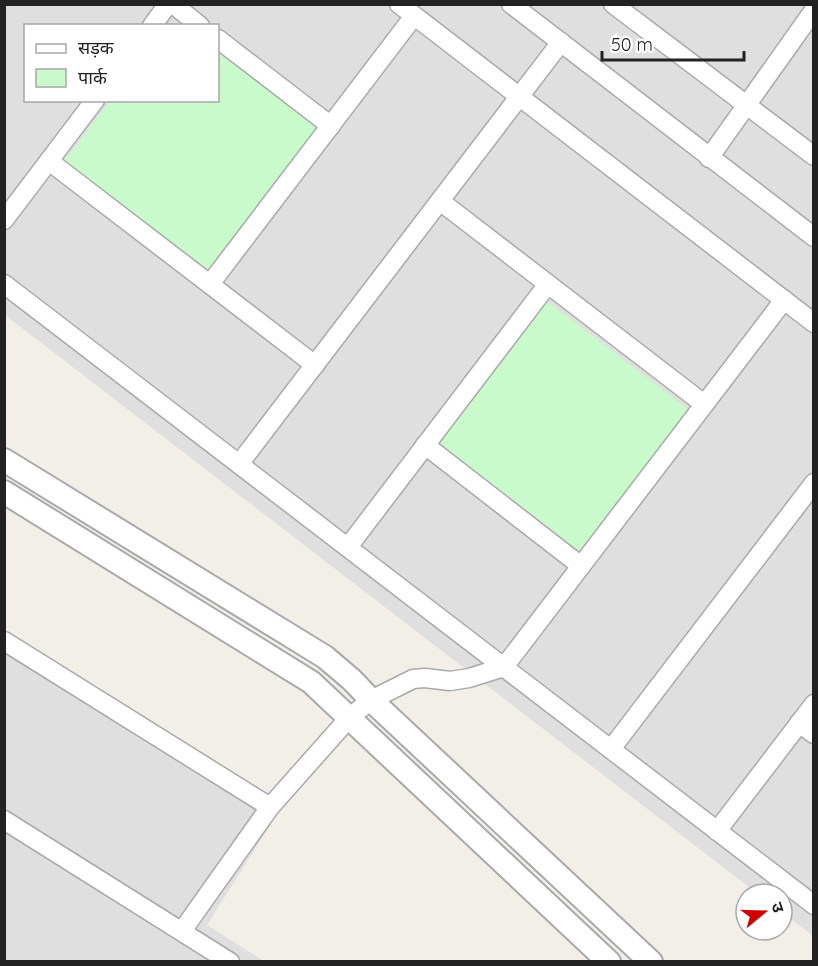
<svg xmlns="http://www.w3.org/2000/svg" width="818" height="966" font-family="Quicksand,'Noto Sans Devanagari',sans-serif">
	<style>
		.residential { fill: #e0dfdf; fill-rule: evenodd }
		.park { fill: #c8facc }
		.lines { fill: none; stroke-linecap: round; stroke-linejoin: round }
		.minor-casing { stroke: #a9a9a9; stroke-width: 21 }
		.tertiary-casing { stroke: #a9a9a9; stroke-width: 26 }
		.minor { stroke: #fff; stroke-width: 18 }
		.tertiary { stroke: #fff; stroke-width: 22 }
	</style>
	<rect width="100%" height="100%" fill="#f2efe9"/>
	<g class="residential">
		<path d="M4,5H813V936L782,912V894H758L5,315ZM26,26H218V100H26Z"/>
		<path d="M4,641L277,814L207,925L264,961H5Z"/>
	</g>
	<g class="park">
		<path d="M218,52L317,128L207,271L64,161L110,101L218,100Z"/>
		<path d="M547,301L689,410L581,552L439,443Z"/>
	</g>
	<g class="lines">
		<g class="minor-casing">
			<g id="minor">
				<path d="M173,4L200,26"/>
				<path d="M399,4L814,323"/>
				<path d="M511,4L814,237"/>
				<path d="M613,4L814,156"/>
				<path d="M152,26L168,4"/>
				<path d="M218,39L331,126"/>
				<path d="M709,158L814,10"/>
				<path d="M49,161L315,365"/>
				<path d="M440,201L704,404"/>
				<path d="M4,220L95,100"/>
				<path d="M4,284L814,905"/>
				<path d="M210,284L414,16"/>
				<path d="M425,445L581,566"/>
				<path d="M239,464L561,42"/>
				<path d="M348,547L548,284"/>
				<path d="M4,641L270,807"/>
				<path d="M799,723L814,734"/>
				<path d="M611,749L814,483"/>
				<path d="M4,820L230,962"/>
				<path d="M717,831L814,704"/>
				<path d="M182,931L270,807L349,718L371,700L413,679L425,678L450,681L469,678L504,667L784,300"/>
			</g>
		</g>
		<g class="tertiary-casing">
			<g id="tertiary">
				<path d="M4,460L325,657L352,680L371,700L651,962"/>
				<path d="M4,492L311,682L609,962"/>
			</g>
		</g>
		<use href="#minor" class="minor"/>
		<use href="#tertiary" class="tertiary"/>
	</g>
	<rect width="818" height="966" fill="none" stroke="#222222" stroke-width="12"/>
	<rect x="24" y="24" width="195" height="78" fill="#ffffff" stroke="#a7a7a7" stroke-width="1.5"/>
	<rect x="36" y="44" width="30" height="9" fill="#ffffff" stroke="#a7a7a7" stroke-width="1.5"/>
	<text x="78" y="54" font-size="18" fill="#222222">सड़क</text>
	<rect x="36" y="69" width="30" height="18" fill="#c8facc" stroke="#a7a7a7" stroke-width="1.5"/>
	<text x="78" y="84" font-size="18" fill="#222222">पार्क</text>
	<g transform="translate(764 912) rotate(71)"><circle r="28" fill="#ffffff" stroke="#a7a7a7" stroke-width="1.5"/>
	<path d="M0-4.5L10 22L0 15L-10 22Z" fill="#d40000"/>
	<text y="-9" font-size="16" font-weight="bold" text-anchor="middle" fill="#222222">उ</text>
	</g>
	<path d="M602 51v9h142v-9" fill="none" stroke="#222222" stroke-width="3"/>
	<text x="611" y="51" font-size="18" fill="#222222" stroke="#ffffff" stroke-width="4.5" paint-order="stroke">50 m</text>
</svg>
